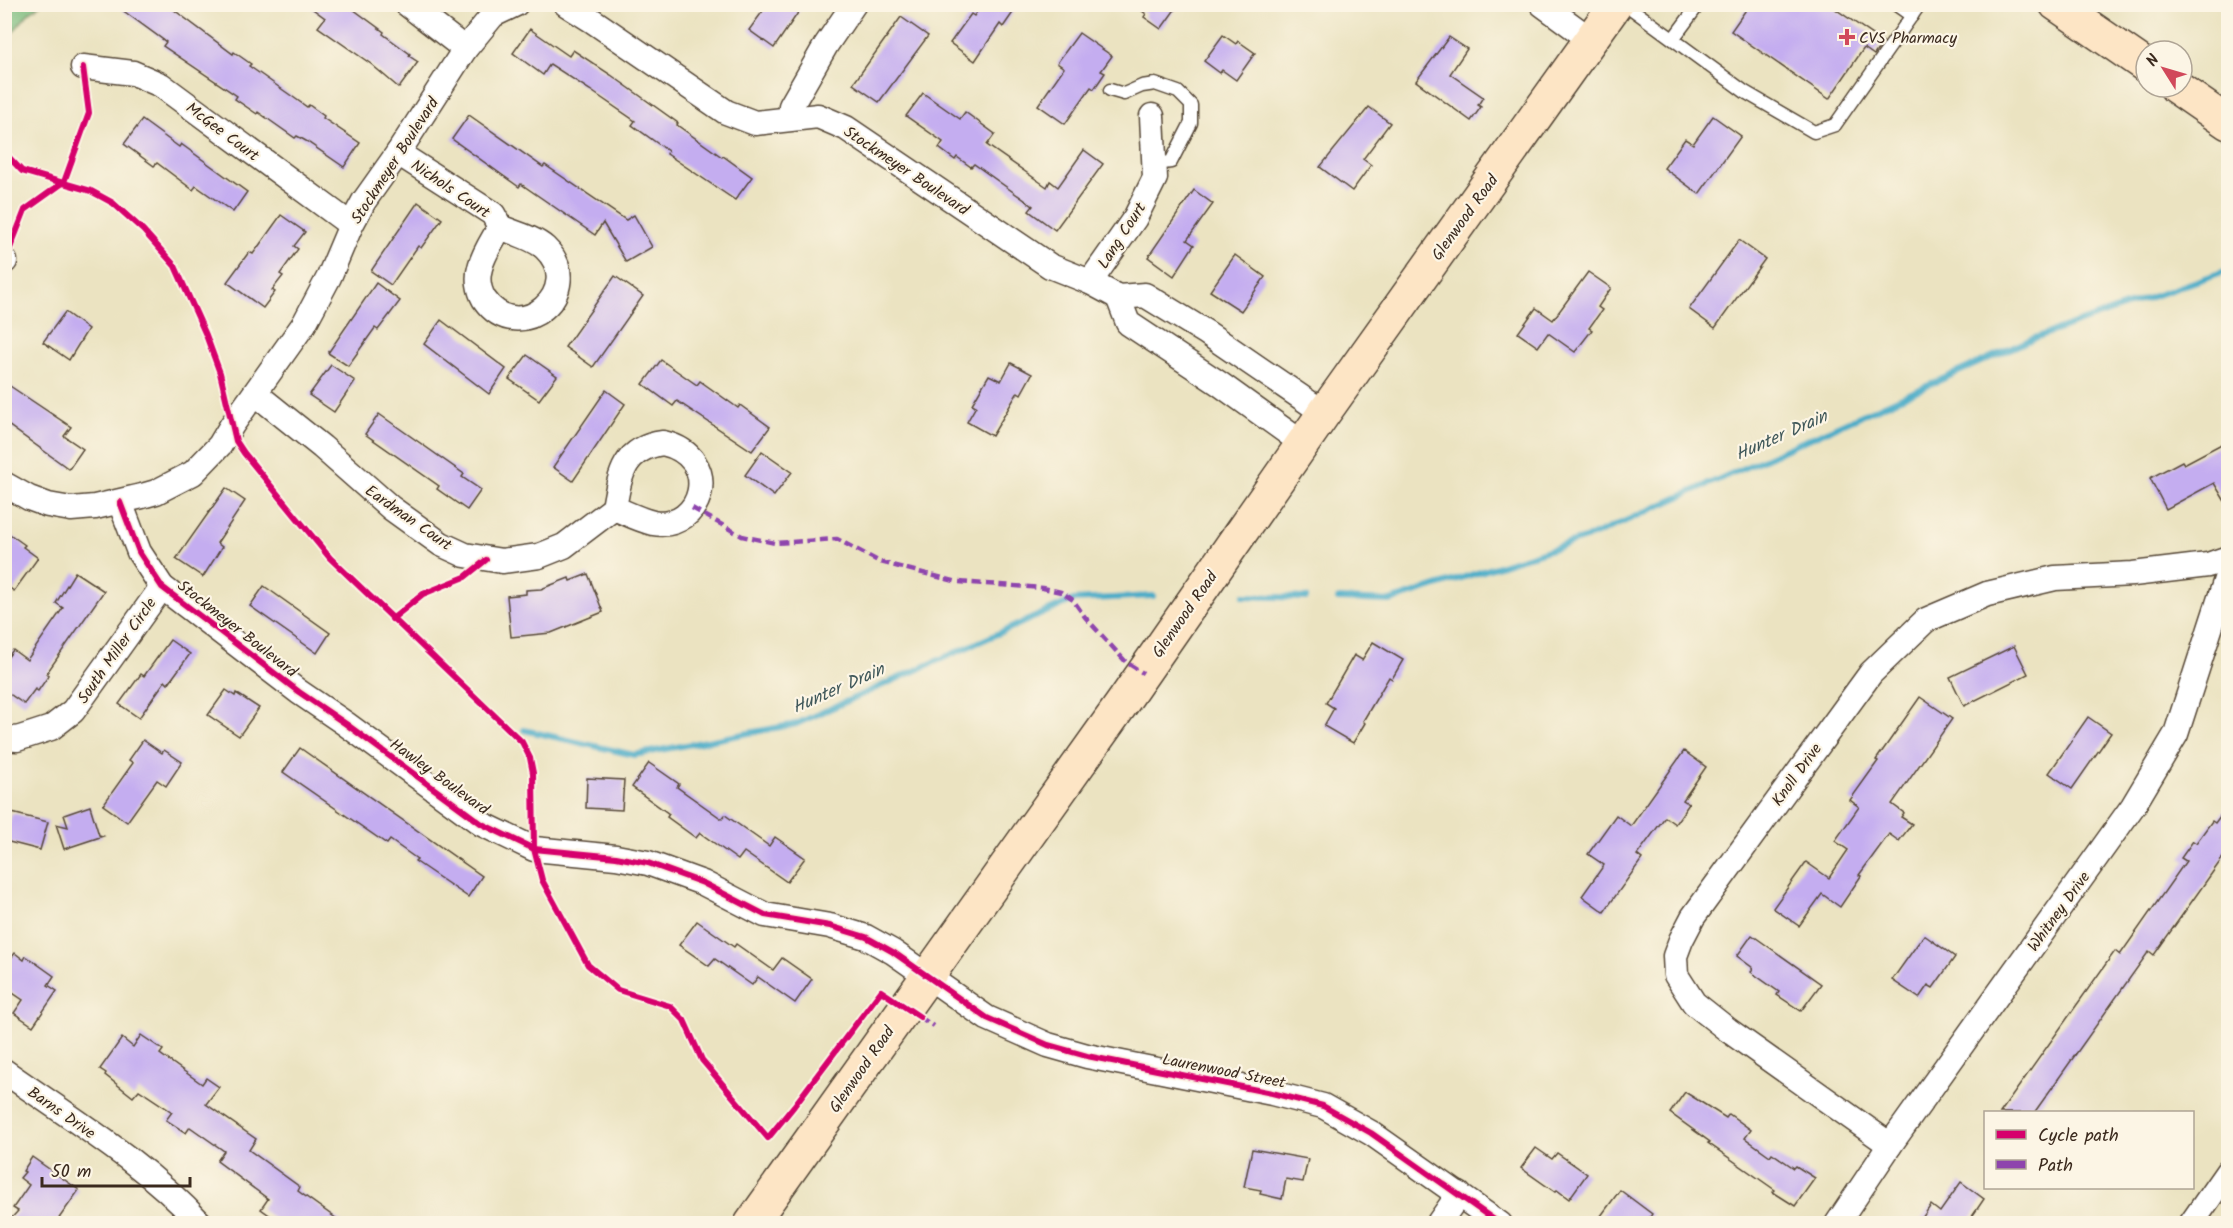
<svg xmlns="http://www.w3.org/2000/svg" width="2233" height="1228" font-family="Kalam,sans-serif">
	<style>
		.forest { fill: #7cbc7e; stroke: #5c734e; stroke-width: 1.5 }
		.lines { fill: none; stroke-linecap: round; stroke-linejoin: round }
		.stream { stroke: #48acc8; stroke-width: 6 }
		.building { fill: #c4adf0 }
		.lane-casing { stroke: #554636; stroke-width: 15 }
		.street-casing { stroke: #554636; stroke-width: 27 }
		.secondary-casing { stroke: #554636; stroke-width: 36 }
		.lane { stroke: #fff; stroke-width: 12 }
		.street { stroke: #fff; stroke-width: 24 }
		.secondary { stroke: #fde5c5; stroke-width: 33 }
		.quiet { stroke: #8e44ad; stroke-width: 4.5; stroke-dasharray: 9 4.5; stroke-linecap: butt }
		.cycleway-casing { stroke: #fcf5e5; stroke-width: 10 }
		.cycleway { stroke: #d6006c; stroke-width: 6 }
		.poi-dot { fill: #d1495b; stroke: #fcf5e5; stroke-width: 2 }
		.labels { text-anchor: middle; stroke-width: 4.5; stroke-linejoin: round; paint-order: stroke }
		.poi-label { font-size: 16px; fill: #3b2a1e; stroke: #fcf5e5; text-anchor: start }
		.street-label { font-size: 16px; fill: #3b2a1e; stroke: #fcf5e5 }
		.water-label { font-size: 18px; font-style: italic; fill: #40585a; stroke: #fcf5e5 }
	</style>
	<rect width="100%" height="100%" fill="#fcf5e5"/>
	<filter id="ink" filterUnits="userSpaceOnUse"><feTurbulence type="fractalNoise" baseFrequency=".0167" numOctaves="2"/><feDisplacementMap in="SourceGraphic" scale="12" xChannelSelector="R" yChannelSelector="G"/><feConvolveMatrix kernelMatrix="1 2 1 2 8 2 1 2 1" color-interpolation-filters="sRGB"/></filter>
	<filter id="wash" filterUnits="userSpaceOnUse"><feTurbulence type="fractalNoise" baseFrequency=".008" numOctaves="4" result="noise"/><feDisplacementMap in="SourceGraphic" scale="24" xChannelSelector="R" yChannelSelector="G"/><feGaussianBlur stdDeviation="1.35" result="paint"/><feColorMatrix in="noise" values="0 0 0 0 0 0 0 0 0 0 0 0 0 0 0 0 0 1.4 0 .05"/><feComposite in="paint" operator="in"/></filter>
	<g filter="url(#wash)">
		<rect width="100%" height="100%" fill="#ebe3c1"/>
		<path class="forest" d="M5,4H40V5L29,13L12,33L5,30Z"/>
		<g class="lines">
			<g class="stream">
				<path d="M1244,596L1306,598"/>
				<path d="M1338,599L1390,601L1592,536L2032,339L2228,270"/>
				<path d="M524,730L634,755L796,724L1073,600L1153,596"/>
			</g>
		</g>
		<g id="blocks">
			<g class="building">
				<path d="M114,4H166L233,54L234,52L251,64L249,66L293,97L307,107L309,105L324,116L323,118L360,143L344,167L306,141L297,136L295,138L258,112L257,114L235,99L237,96L163,46L166,42Z"/>
				<path d="M306,4H346L384,32L383,34L410,54L409,56L418,62L399,88L371,64L318,27L325,18Z"/>
				<path d="M768,4H804L774,48L749,30Z"/>
				<path d="M982,4H1019L1003,27L1000,24L975,61L950,43L971,14L974,16Z"/>
				<path d="M1133,4H1179L1161,29L1144,17L1146,14Z"/>
				<path d="M1750,4H1828L1883,42L1874,55L1864,48L1829,99L1731,31Z"/>
				<path d="M901,17L928,36L879,102L853,84Z"/>
				<path d="M530,29L569,56L573,50L611,75L678,123L677,125L722,157L723,156L752,177L735,200L667,154L668,151L632,125L635,121L590,90L550,64L543,75L513,53Z"/>
				<path d="M1079,33L1112,56L1101,71L1105,73L1094,89L1091,87L1065,124L1038,105L1064,68L1057,63Z"/>
				<path d="M1223,35L1236,44L1238,41L1255,53L1236,80L1222,70L1220,73L1204,61Z"/>
				<path d="M1449,37L1467,49L1450,74L1483,97L1478,105L1481,107L1471,121L1416,81Z"/>
				<path d="M923,93L960,119L965,112L995,134L987,145L1047,187L1050,181L1058,187L1084,150L1103,164L1055,230L1029,211L1033,206L974,164L971,167L957,157L955,160L939,148L943,142L906,116Z"/>
				<path d="M1369,107L1390,123L1363,159L1371,165L1352,191L1320,167Z"/>
				<path d="M469,115L543,167L545,165L626,220L634,215L652,247L626,262L603,223L595,235L521,184L519,187L452,139Z"/>
				<path d="M1713,116L1741,136L1699,194L1664,168L1685,139L1693,144Z"/>
				<path d="M142,120L179,147L181,144L247,192L233,212L196,186L193,190L157,163L154,166L124,144Z"/>
				<path d="M1194,190L1213,204L1187,240L1194,245L1174,276L1148,257Z"/>
				<path d="M418,202L442,219L421,248L418,246L391,285L371,271Z"/>
				<path d="M281,215L305,232L294,246L298,249L280,274L283,276L272,290L275,292L263,308L227,282L249,252L253,254Z"/>
				<path d="M1739,240L1765,259L1715,328L1689,309Z"/>
				<path d="M1235,255L1265,277L1241,311L1210,291Z"/>
				<path d="M1588,272L1611,288L1598,307L1602,310L1589,328L1592,330L1575,352L1548,333L1538,347L1518,333L1536,308L1553,320Z"/>
				<path d="M615,276L643,296L593,367L565,347Z"/>
				<path d="M376,283L400,301L378,330L375,328L348,366L328,353Z"/>
				<path d="M65,312L88,329L69,360L43,342Z"/>
				<path d="M441,320L506,369L489,394L424,344Z"/>
				<path d="M527,355L557,376L539,400L509,379Z"/>
				<path d="M661,360L697,385L700,381L738,408L740,405L770,427L752,451L677,401L673,406L643,384Z"/>
				<path d="M1011,363L1032,374L1021,394L1018,392L992,436L967,422L976,406L972,404L989,375L1001,381Z"/>
				<path d="M331,365L355,381L334,412L309,395Z"/>
				<path d="M4,382L71,427L64,436L83,449L69,469L4,422Z"/>
				<path d="M606,390L625,404L573,481L553,467Z"/>
				<path d="M379,414L464,474L462,477L481,490L467,510L437,489L439,486L365,434Z"/>
				<path d="M2229,440V508L2214,483L2166,509L2150,478L2182,461L2184,464Z"/>
				<path d="M762,451L792,472L774,496L745,475Z"/>
				<path d="M226,488L245,501L217,543L222,547L203,577L176,559Z"/>
				<path d="M4,530L25,545L23,547L38,558L14,591L4,584Z"/>
				<path d="M75,572L104,591L46,674L49,675L38,691L35,689L24,704L4,690V662L13,650L27,660L63,608L56,603Z"/>
				<path d="M588,574L603,612L551,633L511,637L507,596L526,594V590L541,589L569,578L570,581Z"/>
				<path d="M264,586L330,633L317,653L250,606Z"/>
				<path d="M170,640L190,654L168,684L165,681L139,718L119,704L141,674L144,676Z"/>
				<path d="M1373,642L1403,660L1392,679L1389,677L1363,721L1365,723L1353,743L1324,726L1334,708L1326,703L1354,655L1362,660Z"/>
				<path d="M2014,646L2028,674L1964,706L1950,677Z"/>
				<path d="M226,690L235,696L236,693L259,708L239,736L208,715Z"/>
				<path d="M1920,697L1952,719L1892,804L1904,813L1901,817L1912,824L1899,841L1889,834L1859,875L1861,876L1840,907L1822,894L1799,926L1773,908L1806,862L1829,878L1848,850L1835,841L1859,807L1850,800L1878,761L1876,760Z"/>
				<path d="M2088,717L2111,733L2072,789L2049,773Z"/>
				<path d="M143,740L162,753L164,750L182,762L166,786L157,780L127,822L103,805L133,763L129,760Z"/>
				<path d="M300,748L482,876L468,897L415,861L417,859L390,840L387,844L283,772Z"/>
				<path d="M1684,751L1706,767L1683,800L1689,804L1675,824L1665,817L1637,855L1642,859L1604,912L1582,896L1604,865L1588,854L1616,815L1631,826Z"/>
				<path d="M649,763L679,784L677,787L722,819L725,815L769,846L775,837L805,858L787,882L744,852L738,860L700,833L696,838L667,817L669,814L632,787Z"/>
				<path d="M587,778L624,780L622,810L586,808Z"/>
				<path d="M2229,804V849L2154,955L2149,951L2034,1113H2000L2115,951L2120,955L2186,861L2181,858L2193,841L2196,843L2212,821L2215,823Z"/>
				<path d="M90,806L99,835L103,836L64,849L56,824L68,827L64,815Z"/>
				<path d="M12,813L48,822L40,850L5,841Z"/>
				<path d="M697,921L734,947L736,944L773,970L782,958L812,979L795,1003L758,977L752,985L715,959L709,966L679,945Z"/>
				<path d="M1752,935L1821,984L1801,1011L1777,995L1779,992L1751,972L1753,968L1737,956Z"/>
				<path d="M1924,935L1955,957L1933,988L1928,985L1919,998L1892,980Z"/>
				<path d="M15,953L24,960L26,956L54,976L48,985L57,991L33,1026L14,1013L23,1000L4,987V967Z"/>
				<path d="M141,1035L163,1050L160,1054L202,1084L206,1078L219,1087L206,1104L256,1139L249,1150L300,1187L298,1191L344,1224H282L261,1209L268,1199L217,1161L224,1151L190,1127L186,1133L166,1120L172,1112L139,1090L133,1097L105,1075L106,1073L100,1069L122,1038L133,1047Z"/>
				<path d="M1685,1092L1726,1118L1729,1114L1751,1130L1745,1138L1770,1156L1772,1153L1794,1168L1796,1166L1815,1178L1795,1206L1773,1192L1775,1190L1708,1143L1710,1142L1670,1113Z"/>
				<path d="M1536,1148L1552,1159L1557,1153L1587,1174L1569,1199L1557,1190L1555,1192L1521,1168Z"/>
				<path d="M1252,1149L1308,1159L1303,1182L1286,1179L1282,1199L1260,1194L1261,1190L1244,1187Z"/>
				<path d="M32,1157L79,1190L55,1224H6L18,1211L13,1208L29,1185L20,1178L25,1172L23,1171Z"/>
				<path d="M1961,1182L1984,1199L1967,1224H1918L1931,1205L1940,1212Z"/>
				<path d="M1620,1190L1652,1214L1646,1224H1595Z"/>
			</g>
		</g>
	</g>
	<g filter="url(#ink)">
		<use href="#blocks" fill-opacity="0" stroke="#554636" stroke-width="1.5"/>
		<g class="lines">
			<g class="lane-casing">
				<g id="lane">
					<path d="M1625,4L1745,92L1814,132L1835,125L1920,4"/>
					<path d="M1895,4L1912,16"/>
					<path d="M1673,39L1699,4"/>
					<path d="M1110,90L1124,94L1142,86L1155,84L1178,92L1191,105V123L1171,162L1155,164"/>
				</g>
			</g>
			<g class="street-casing">
				<g id="street">
					<path d="M407,4L465,49"/>
					<path d="M566,4L593,21L726,112L755,123L818,116L846,128L1050,266L1090,282L1118,297L1145,295L1207,333L1324,413"/>
					<path d="M1542,4L1591,40"/>
					<path d="M83,67L133,73L161,85L351,225"/>
					<path d="M791,118V106L826,45L854,4"/>
					<path d="M398,153L493,214L500,227"/>
					<path d="M500,227C514,233 534,238 545,248C588,289 519,350 484,299C479,290 477,278 480,268C483,254 493,240 500,227Z"/>
					<path d="M4,261H5"/>
					<path d="M1090,282L1135,218L1155,178L1152,116"/>
					<path d="M1118,297L1128,323L1220,384L1302,443"/>
					<path d="M256,394L322,447L391,508L441,544L465,555L502,561L539,556L564,546L614,508"/>
					<path d="M663,443C724,457 703,532 653,523C640,520 626,513 614,508C620,474 624,448 663,443Z"/>
					<path d="M4,484L29,498L48,505L71,509L95,507L142,496L156,492L193,473L220,445L232,425L304,324L329,277L351,225L364,201L398,153L465,49L493,15L516,4"/>
					<path d="M120,502L139,552L162,587L299,692L346,724L482,824L534,849L616,857L648,863L703,883L765,915L830,926L866,937L893,952L987,1018L1048,1045L1087,1056L1272,1093L1323,1106L1371,1133L1500,1224"/>
					<path d="M4,738L17,739L51,728L73,711L162,587"/>
					<path d="M4,1071C72,1119 145,1163 201,1224"/>
					<path d="M1890,1145L1728,1030L1694,1003L1676,975L1675,956L1681,940L1693,917L1871,673L1926,620L1987,594L2055,578L2133,574L2208,565L2228,558"/>
					<path d="M1438,1224L1459,1194"/>
					<path d="M1837,1224L1890,1145L2133,806L2176,734L2228,573"/>
					<path d="M2191,1224L2228,1171"/>
				</g>
			</g>
			<g class="secondary-casing">
				<g id="secondary">
					<path d="M2056,4L2146,66"/>
					<path d="M2176,87L2228,123"/>
					<path d="M751,1224L1123,702L1324,413L1616,4"/>
				</g>
			</g>
			<use href="#lane" class="lane"/>
			<use href="#street" class="street"/>
			<use href="#secondary" class="secondary"/>
			<g class="quiet">
				<path d="M692,508L742,536L775,543L837,539L880,562L958,582L1043,588L1061,592L1073,600L1085,617L1126,662L1143,673"/>
				<path d="M920,1017L933,1026"/>
			</g>
			<g class="cycleway-casing">
				<g id="cycleway">
					<path d="M4,152L22,171L91,191L113,203L143,230L175,266L206,335L220,373L236,441L244,453L330,558L522,742L530,758L533,773L534,849L542,880L588,965L618,990L670,1006L684,1020L702,1060L768,1138L794,1106L881,991L920,1017"/>
					<path d="M5,261L25,210L64,182L89,113L83,67"/>
					<path d="M120,502L139,552L162,587L299,692L346,724L482,824L534,849L616,857L648,863L703,883L765,915L830,926L866,937L893,952L987,1018L1048,1045L1087,1056L1272,1093L1323,1106L1371,1133L1500,1224"/>
					<path d="M392,619L423,594L465,577L486,560"/>
				</g>
			</g>
			<use href="#cycleway" class="cycleway"/>
		</g>
	</g>
	<path class="poi-dot" d="M1844 28h6v6h6v6h-6v6h-6v-6h-6v-6h6z"/>
	<g class="labels">
		<g class="poi-label">
			<text x="1859" y="43">CVS Pharmacy</text>
		</g>
		<g class="street-label">
			<text transform="translate(223 131) rotate(37)" y="6">McGee Court</text>
			<text transform="translate(394 160) rotate(-57)" y="6">Stockmeyer Boulevard</text>
			<text transform="translate(907 170) rotate(34)" y="6">Stockmeyer Boulevard</text>
			<text transform="translate(451 188) rotate(34)" y="6">Nichols Court</text>
			<text transform="translate(1464 217) rotate(-54)" y="6">Glenwood Road</text>
			<text transform="translate(1121 235) rotate(-57)" y="6">Lang Court</text>
			<text transform="translate(409 517) rotate(35)" y="6">Eardman Court</text>
			<text transform="translate(1184 614) rotate(-55)" y="6">Glenwood Road</text>
			<text transform="translate(238 628) rotate(38)" y="6">Stockmeyer Boulevard</text>
			<text transform="translate(116 650) rotate(-55)" y="6">South Miller Circle</text>
			<text transform="translate(1796 774) rotate(-54)" y="6">Knoll Drive</text>
			<text transform="translate(440 776) rotate(36)" y="6">Hawley Boulevard</text>
			<text transform="translate(2058 911) rotate(-54)" y="6">Whitney Drive</text>
			<text transform="translate(861 1069) rotate(-55)" y="6">Glenwood Road</text>
			<text transform="translate(1224 1070) rotate(11)" y="6">Laurenwood Street</text>
			<text transform="translate(62 1112) rotate(35)" y="6">Barns Drive</text>
		</g>
		<g class="water-label">
			<text transform="translate(1781 435) rotate(-24)" y="6">Hunter Drain</text>
			<text transform="translate(838 688) rotate(-24)" y="6">Hunter Drain</text>
		</g>
	</g>
	<rect width="2233" height="1228" fill="none" stroke="#fcf5e5" stroke-width="24"/>
	<rect x="1984" y="1111" width="210" height="78" fill="#fcf5e5" stroke="#afa495" stroke-width="1.5"/>
	<rect x="1996" y="1130" width="30" height="9" fill="#d6006c" stroke="#afa495" stroke-width="1.5"/>
	<text x="2038" y="1141" font-size="18" fill="#3b2a1e">Cycle path</text>
	<rect x="1996" y="1160" width="30" height="9" fill="#8e44ad" stroke="#afa495" stroke-width="1.5"/>
	<text x="2038" y="1171" font-size="18" fill="#3b2a1e">Path</text>
	<g transform="translate(2164 69) rotate(307)"><circle r="28" fill="#fcf5e5" stroke="#afa495" stroke-width="1.5"/>
	<path d="M0-4.5L10 22L0 15L-10 22Z" fill="#d1495b"/>
	<text y="-9" font-size="16" font-weight="bold" text-anchor="middle" fill="#3b2a1e">N</text>
	</g>
	<path d="M42 1177v9h148v-9" fill="none" stroke="#3b2a1e" stroke-width="3"/>
	<text x="51" y="1177" font-size="18" fill="#3b2a1e" stroke="#fcf5e5" stroke-width="4.5" paint-order="stroke">50 m</text>
</svg>
